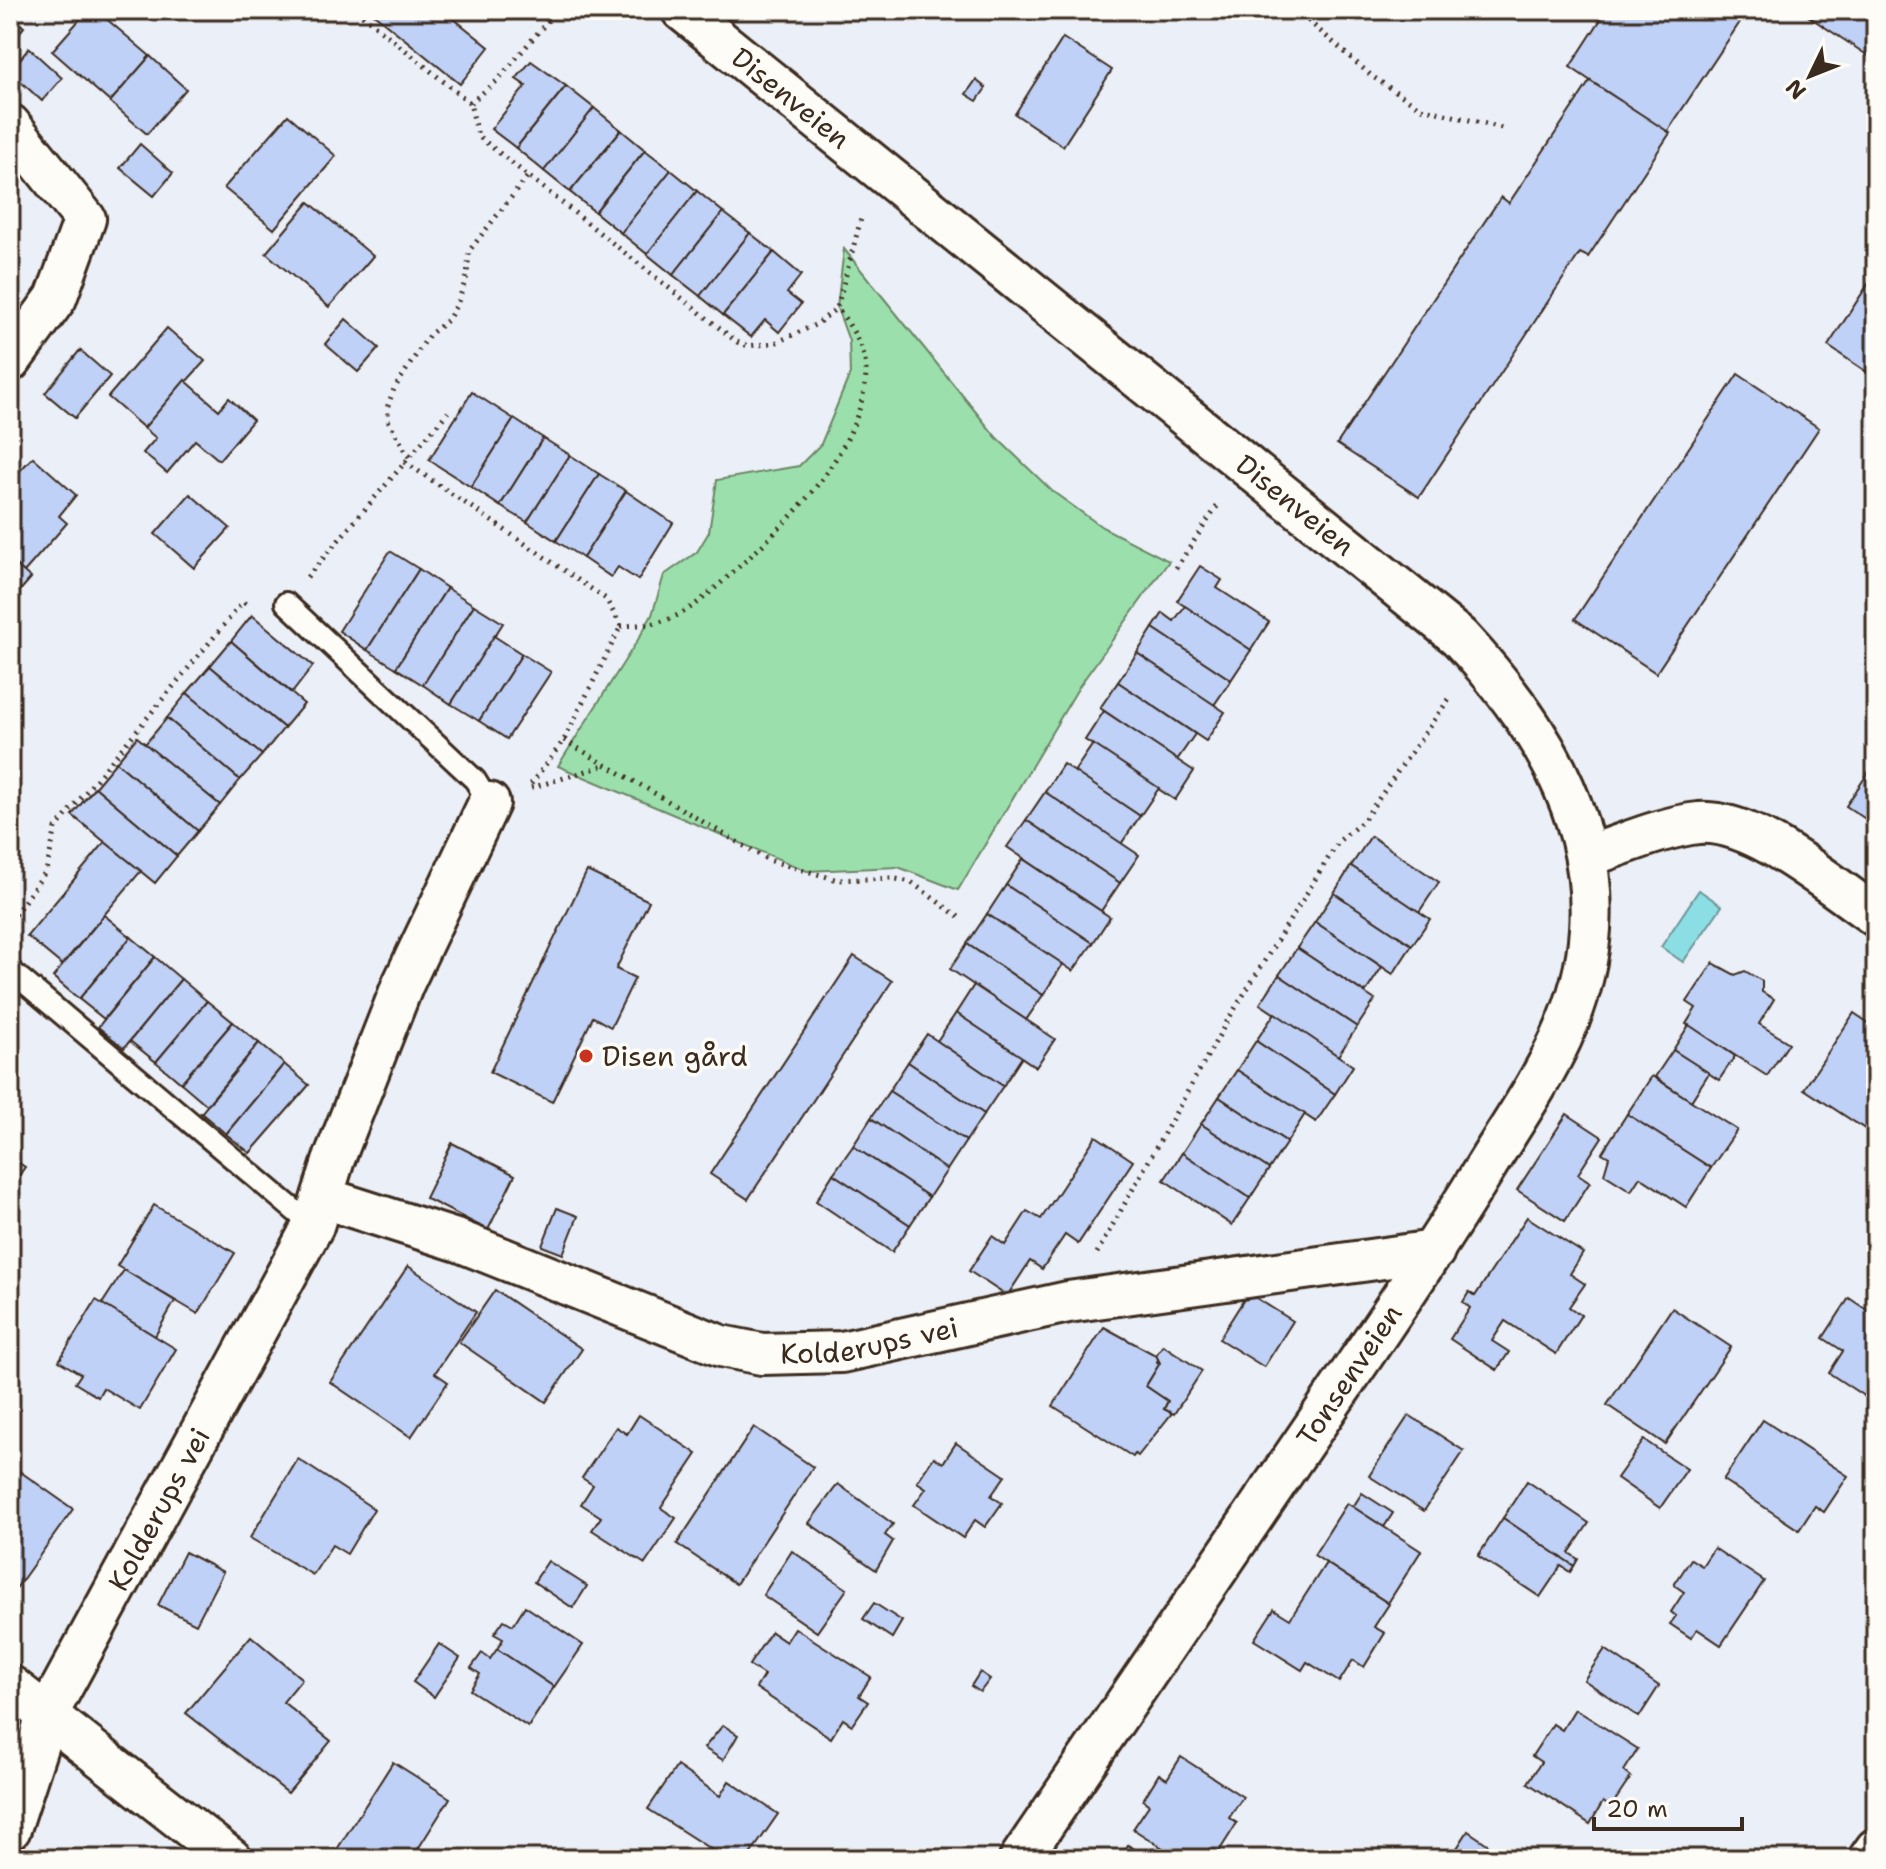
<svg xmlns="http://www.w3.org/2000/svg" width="1886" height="1869" font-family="'Shantell Sans',sans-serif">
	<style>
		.green { fill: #9be0ac; stroke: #6b8565; stroke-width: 2 }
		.water { fill: #8cdee5; stroke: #6c9695; stroke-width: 2 }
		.building { fill: #c0d1f7; stroke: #3b2a1e; stroke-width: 2 }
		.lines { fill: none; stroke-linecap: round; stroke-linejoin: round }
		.service-casing { stroke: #3b2a1e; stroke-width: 26 }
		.minor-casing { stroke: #3b2a1e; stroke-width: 46 }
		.path { stroke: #3b2a1e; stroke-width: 5; stroke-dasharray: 2 6; stroke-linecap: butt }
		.service { stroke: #fdfcf7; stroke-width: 20 }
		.minor { stroke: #fdfcf7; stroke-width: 40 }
		.poi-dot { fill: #c8321e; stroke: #fdfcf7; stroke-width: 3 }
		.labels { text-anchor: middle; stroke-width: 7; stroke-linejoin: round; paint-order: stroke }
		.street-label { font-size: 28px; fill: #3b2a1e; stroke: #fdfcf7 }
		.poi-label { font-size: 28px; fill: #3b2a1e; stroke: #fdfcf7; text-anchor: start }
	</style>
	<rect width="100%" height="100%" fill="#ebeff7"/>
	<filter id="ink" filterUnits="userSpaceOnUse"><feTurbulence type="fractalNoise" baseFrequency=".0125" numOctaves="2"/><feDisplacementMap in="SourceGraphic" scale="16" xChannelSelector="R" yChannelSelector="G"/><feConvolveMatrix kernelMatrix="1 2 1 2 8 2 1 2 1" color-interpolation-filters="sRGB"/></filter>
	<g filter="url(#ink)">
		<path class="green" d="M844,249L996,437L1052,491L1102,527L1169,561L1080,685L958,890L898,867L807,871L558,766L639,638L652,615L664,575L697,552L709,532L717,480L799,466L821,444L850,374L849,341L837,308Z"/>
		<path class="water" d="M1699,890L1722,906L1683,962L1661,947Z"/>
		<g class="building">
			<path d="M88,10H96L150,56L110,102L52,51Z"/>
			<path d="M369,10H443L489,47L460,84Z"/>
			<path d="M1607,10H1748L1667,132L1570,67Z"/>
			<path d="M1799,10H1876V61Z"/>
			<path d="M10,15L24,27L10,44Z"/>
			<path d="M1063,38L1112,70L1063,146L1015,114Z"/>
			<path d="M29,48L62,78L42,101L10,72Z"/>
			<path d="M150,56L186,89L147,134L110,102Z"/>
			<path d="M531,61L566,86L516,148L491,129L526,86L516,79Z"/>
			<path d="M976,80L986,88L977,101L966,94Z"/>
			<path d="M1590,81L1670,133L1588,257L1580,253L1419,497L1337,444L1501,197L1509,203Z"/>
			<path d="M566,86L594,108L544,171L516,148Z"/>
			<path d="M594,108L621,130L570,192L544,171Z"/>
			<path d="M288,115L336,156L274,229L224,188Z"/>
			<path d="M621,130L645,150L595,212L570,192Z"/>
			<path d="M140,144L173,173L154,196L120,168Z"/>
			<path d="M645,150L671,170L621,233L595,212Z"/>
			<path d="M671,170L697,191L647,254L621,233Z"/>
			<path d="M697,191L723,212L673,275L647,254Z"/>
			<path d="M309,202L373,256L329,307L266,253Z"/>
			<path d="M723,212L750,233L700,296L673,275Z"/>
			<path d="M750,233L774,252L723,315L700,296Z"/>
			<path d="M774,252L801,275L787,293L801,304L779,332L765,320L751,337L723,315Z"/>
			<path d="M1876,272V359L1867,372L1828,346Z"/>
			<path d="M346,319L379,348L358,372L325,344Z"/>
			<path d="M167,328L205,361L144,428L108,397Z"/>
			<path d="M80,350L110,376L75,418L45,393Z"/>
			<path d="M1738,374L1819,428L1656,673L1575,619Z"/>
			<path d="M185,380L219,410L229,398L253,420L219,460L195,440L167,473L143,453L156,438L144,428Z"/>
			<path d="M472,392L514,419L471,487L429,460Z"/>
			<path d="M514,419L543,438L500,506L471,487Z"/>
			<path d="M543,438L570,455L527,522L500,506Z"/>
			<path d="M570,455L599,474L556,541L527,522Z"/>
			<path d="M33,457L76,495L59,516L67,523L24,572L10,560V481Z"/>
			<path d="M599,474L626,491L583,558L556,541Z"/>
			<path d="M626,491L673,523L638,580L618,567L611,577L583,558Z"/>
			<path d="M190,494L230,528L194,568L155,534Z"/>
			<path d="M390,551L419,569L367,650L339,631Z"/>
			<path d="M10,560L31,578L10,602Z"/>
			<path d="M1200,566L1222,580L1217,588L1269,622L1251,650L1177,601Z"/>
			<path d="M419,569L447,588L396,668L367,650Z"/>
			<path d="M447,588L474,605L423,685L396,668Z"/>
			<path d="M474,605L503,623L451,704L423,685Z"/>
			<path d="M1185,606L1251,650L1231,680L1153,628L1163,613L1174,621Z"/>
			<path d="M252,615L313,666L292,693L231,641Z"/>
			<path d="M1153,628L1231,680L1214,705L1137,653Z"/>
			<path d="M494,636L522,654L479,721L451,704Z"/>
			<path d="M231,641L304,704L284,728L210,666Z"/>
			<path d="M1137,653L1225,712L1206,741L1118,682Z"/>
			<path d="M522,654L551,672L507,739L479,721Z"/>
			<path d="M210,666L284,728L262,755L187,693Z"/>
			<path d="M1118,682L1195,734L1177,760L1100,708Z"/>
			<path d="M187,693L262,755L240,780L167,718Z"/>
			<path d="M1104,711L1194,771L1175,800L1085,740Z"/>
			<path d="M167,718L240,780L220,805L145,744Z"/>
			<path d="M137,737L220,805L198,831L116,762Z"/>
			<path d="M1093,744L1159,788L1140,816L1074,772Z"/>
			<path d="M1876,761V826L1846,806Z"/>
			<path d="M116,762L198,831L177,856L95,787Z"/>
			<path d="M1063,764L1140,816L1121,844L1045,792Z"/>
			<path d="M95,787L177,856L155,883L72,815Z"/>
			<path d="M1045,792L1139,855L1120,883L1026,820Z"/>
			<path d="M1026,820L1120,883L1101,911L1007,847Z"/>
			<path d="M1371,836L1439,882L1419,912L1351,866Z"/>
			<path d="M105,842L141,871L62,965L27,936Z"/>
			<path d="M1023,859L1110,917L1093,943L1006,885Z"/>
			<path d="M1351,866L1430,919L1412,945L1334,893Z"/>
			<path d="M587,871L649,901L616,969L635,978L611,1027L593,1017L552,1102L490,1072Z"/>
			<path d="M1006,885L1093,943L1073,971L987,914Z"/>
			<path d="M1334,893L1412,945L1393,974L1315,922Z"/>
			<path d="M987,914L1063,964L1043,995L967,944Z"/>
			<path d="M104,915L131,937L79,999L53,977Z"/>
			<path d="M1315,922L1382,967L1365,993L1297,948Z"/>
			<path d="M131,937L155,957L104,1019L79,999Z"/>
			<path d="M967,944L1043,995L1026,1020L950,969Z"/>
			<path d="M1297,948L1375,1000L1357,1027L1279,975Z"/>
			<path d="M854,956L892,981L748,1199L710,1174Z"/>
			<path d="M155,957L181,979L124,1048L98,1027Z"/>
			<path d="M1713,963L1735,975L1745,971L1762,981V992L1774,999L1759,1024L1789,1043L1767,1076L1686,1024L1696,1008L1687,1002Z"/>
			<path d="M1279,975L1357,1027L1338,1056L1260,1004Z"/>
			<path d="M181,979L207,1001L156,1062L130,1041Z"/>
			<path d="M974,985L1055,1039L1036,1067L956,1013Z"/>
			<path d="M207,1001L233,1022L181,1083L156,1062Z"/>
			<path d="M956,1013L1022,1057L1003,1086L937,1041Z"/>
			<path d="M1275,1013L1353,1066L1335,1094L1256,1041Z"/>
			<path d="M1854,1013L1876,1028V1112L1865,1129L1804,1089Z"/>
			<path d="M233,1022L259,1043L207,1105L181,1083Z"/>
			<path d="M1689,1025L1735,1056L1719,1080L1673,1050Z"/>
			<path d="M927,1034L1003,1086L984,1114L908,1062Z"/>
			<path d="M1256,1041L1335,1094L1316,1122L1237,1070Z"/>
			<path d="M259,1043L284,1064L226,1134L201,1113Z"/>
			<path d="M1673,1050L1709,1073L1691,1101L1655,1077Z"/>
			<path d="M908,1062L984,1114L966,1141L889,1091Z"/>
			<path d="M284,1064L309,1085L250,1153L226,1134Z"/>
			<path d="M1237,1070L1305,1114L1287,1142L1219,1097Z"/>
			<path d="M1652,1076L1737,1130L1711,1168L1627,1114Z"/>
			<path d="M889,1091L966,1141L947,1170L871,1118Z"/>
			<path d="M1219,1097L1287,1142L1269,1169L1201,1124Z"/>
			<path d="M1567,1114L1602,1137L1578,1174L1590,1182L1565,1221L1517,1190Z"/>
			<path d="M1627,1114L1711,1168L1686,1207L1640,1177L1631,1191L1604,1174L1609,1157L1602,1153Z"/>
			<path d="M871,1118L947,1170L929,1197L853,1146Z"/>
			<path d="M1201,1124L1269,1169L1250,1198L1182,1153Z"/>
			<path d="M1096,1136L1133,1161L1078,1244L1065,1235L1042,1269L1030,1261L1007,1296L969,1271L992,1236L1005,1245L1027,1211L1041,1219Z"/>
			<path d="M452,1143L515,1175L488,1230L425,1198Z"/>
			<path d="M853,1146L929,1197L910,1225L833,1174Z"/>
			<path d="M1182,1153L1250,1198L1232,1225L1164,1180Z"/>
			<path d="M10,1157L25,1167L10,1188Z"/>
			<path d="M833,1174L910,1225L892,1252L816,1201Z"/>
			<path d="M154,1205L235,1253L198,1314L117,1266Z"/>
			<path d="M557,1208L578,1216L563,1254L542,1246Z"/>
			<path d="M1527,1217L1583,1253L1570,1274L1585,1284L1569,1307L1581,1315L1556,1354L1505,1321L1492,1341L1509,1352L1497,1370L1450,1339L1470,1308L1463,1302L1469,1292L1475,1296Z"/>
			<path d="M408,1266L476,1312L435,1373L448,1382L411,1437L330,1382Z"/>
			<path d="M124,1270L175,1301L155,1336L102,1304Z"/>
			<path d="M495,1290L582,1349L546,1402L459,1342Z"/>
			<path d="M1248,1293L1293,1321L1264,1367L1219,1339Z"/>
			<path d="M1849,1298L1876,1316V1404L1829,1373L1843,1351L1823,1338Z"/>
			<path d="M96,1300L176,1349L140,1410L103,1388L98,1397L75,1383L81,1374L59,1361Z"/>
			<path d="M1672,1308L1731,1347L1665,1444L1607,1405Z"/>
			<path d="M1104,1327L1159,1357L1157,1362L1160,1363L1146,1386L1168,1401L1164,1409L1172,1413L1138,1456L1135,1454L1133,1457L1053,1406Z"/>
			<path d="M1163,1345L1202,1371L1174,1414L1164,1409L1168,1401L1146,1386L1160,1363L1156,1355Z"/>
			<path d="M639,1415L697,1454L661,1508L676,1518L645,1564L592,1530L601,1517L581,1504L593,1485L582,1478L616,1427L627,1434Z"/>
			<path d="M1409,1415L1464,1451L1424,1511L1369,1476Z"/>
			<path d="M1763,1420L1848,1476L1824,1512L1815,1506L1799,1530L1723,1480Z"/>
			<path d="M754,1427L813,1467L736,1584L677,1544Z"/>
			<path d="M1644,1440L1687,1469L1660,1508L1617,1478Z"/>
			<path d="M956,1443L1005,1476L991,1496L1002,1503L985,1527L975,1520L963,1538L914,1505L926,1488L917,1482L934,1457L943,1463Z"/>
			<path d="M298,1459L374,1509L347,1554L332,1545L313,1575L250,1538Z"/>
			<path d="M15,1468L73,1509L10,1597V1475Z"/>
			<path d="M1527,1481L1589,1523L1569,1553L1578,1559L1574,1566L1503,1518Z"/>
			<path d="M838,1484L893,1524L885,1535L893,1541L876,1570L809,1523Z"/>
			<path d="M1362,1493L1393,1513L1384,1527L1353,1507Z"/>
			<path d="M1347,1503L1421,1551L1388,1603L1314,1555Z"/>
			<path d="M1503,1518L1574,1566L1570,1572L1561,1566L1540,1597L1478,1556Z"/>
			<path d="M1714,1548L1764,1581L1721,1645L1697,1629L1691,1638L1670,1624L1676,1616L1671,1612L1684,1592L1674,1585L1691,1559L1702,1566Z"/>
			<path d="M792,1551L847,1589L817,1632L763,1595Z"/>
			<path d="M185,1552L223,1572L196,1624L158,1605Z"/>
			<path d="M548,1561L587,1586L573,1608L534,1582Z"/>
			<path d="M1326,1563L1389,1604L1374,1627L1385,1633L1364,1667L1353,1660L1339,1682L1307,1662L1302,1670L1254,1640L1274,1609L1290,1619Z"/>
			<path d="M874,1603L902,1621L892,1638L863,1619Z"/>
			<path d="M525,1606L583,1645L554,1687L497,1649L503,1639L494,1634L504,1620L513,1625Z"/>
			<path d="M795,1628L871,1677L859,1696L868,1702L852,1725L843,1719L831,1738L756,1688L764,1675L749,1665L771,1632L786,1642Z"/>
			<path d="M251,1636L302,1679L283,1702L331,1741L288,1793L186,1713Z"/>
			<path d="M439,1644L460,1658L434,1697L413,1682Z"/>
			<path d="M497,1649L554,1687L528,1727L470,1690L480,1674L471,1668L482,1653L490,1659Z"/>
			<path d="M1605,1649L1659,1686L1639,1717L1584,1680Z"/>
			<path d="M980,1672L990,1679L980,1692L971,1686Z"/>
			<path d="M1575,1709L1638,1749L1624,1771L1631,1777L1611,1807L1603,1802L1590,1824L1528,1783L1541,1762L1532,1756L1553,1724L1562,1730Z"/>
			<path d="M723,1725L738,1735L723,1760L704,1748Z"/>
			<path d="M1181,1757L1243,1797L1229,1818L1237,1823L1218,1853L1210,1848L1203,1859H1180L1133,1829L1149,1805L1143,1800L1159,1774L1167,1779Z"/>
			<path d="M393,1762L450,1798L413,1857L417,1859H347L336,1851Z"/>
			<path d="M677,1766L720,1796L729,1781L778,1814L747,1859H726L648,1809Z"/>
			<path d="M1468,1831L1505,1856L1503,1859H1450Z"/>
			<path d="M1128,1845L1147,1858V1859H1118Z"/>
		</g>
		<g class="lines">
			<g class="service-casing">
				<g id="service">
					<path d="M286,603L475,780L489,803"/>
					<path d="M10,970L313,1226"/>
				</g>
			</g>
			<g class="minor-casing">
				<g id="minor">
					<path id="s1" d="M682,10L1459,637C1534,717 1598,814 1590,929C1584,1023 1533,1090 1485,1168C1436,1248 1384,1325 1331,1402C1227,1554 1124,1707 1020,1859"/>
					<path d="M10,125L85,219L56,298L10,361"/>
					<path d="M1588,856C1623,845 1662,827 1699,823C1755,819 1831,886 1876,916"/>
					<path id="s2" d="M324,1198L459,1241L721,1346L762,1354L842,1352L1068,1302L1434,1251"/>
					<path d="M10,1686L231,1859"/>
					<path id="s3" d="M10,1829L48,1713L313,1226L334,1159L403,984L489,803"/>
					<path d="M1869,1859L1876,1849"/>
				</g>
			</g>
			<g class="path">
				<path d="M356,10L470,103L478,136L737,342L748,346L775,343L817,324L837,308L862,215"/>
				<path d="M1296,10L1373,77L1421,108L1506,129"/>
				<path d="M470,103L497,81L557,10"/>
				<path d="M409,457L388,420V405L394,389L429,335L448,320L458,302L467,276L469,251L528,176"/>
				<path d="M405,462L606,599L621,626"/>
				<path d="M1176,568L1220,502"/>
				<path d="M307,577L448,412"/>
				<path d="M621,626C637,625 654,625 669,619C694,609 713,590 733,572C787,524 861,452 866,374C867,350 851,326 837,308"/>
				<path d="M564,740L768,860L838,880L891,878L911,882L963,920"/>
				<path d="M531,784L564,740L621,626"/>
				<path d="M531,788L606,765"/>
				<path d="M10,921L46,871L56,828L243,602L249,606"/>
				<path d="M1097,1253L1226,1023L1339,841L1363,821L1451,696"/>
			</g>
			<use href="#service" class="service"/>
			<use href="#minor" class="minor"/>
		</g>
	</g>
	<circle class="poi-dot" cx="586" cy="1056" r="8"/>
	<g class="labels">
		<g class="street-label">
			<text dy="10" stroke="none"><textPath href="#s1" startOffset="140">Disenveien</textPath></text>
			<text dy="10" stroke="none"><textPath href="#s1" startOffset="788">Disenveien</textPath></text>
			<text dy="10" stroke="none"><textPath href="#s2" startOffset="574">Kolderups vei</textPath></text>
			<text transform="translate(1349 1375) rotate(-56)" y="10">Tonsenveien</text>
			<text dy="10" stroke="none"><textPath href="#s3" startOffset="354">Kolderups vei</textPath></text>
		</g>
		<g class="poi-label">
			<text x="602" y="1066">Disen gård</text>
		</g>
	</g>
	<rect width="1886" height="1869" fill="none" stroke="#fdfcf7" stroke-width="40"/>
	<rect x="20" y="20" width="1846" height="1829" fill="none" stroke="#3b2a1e" stroke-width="3" filter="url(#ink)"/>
	<g transform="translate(1810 76) rotate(227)" stroke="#fdfcf7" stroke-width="6" paint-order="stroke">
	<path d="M0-6L14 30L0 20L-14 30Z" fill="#3b2a1e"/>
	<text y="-12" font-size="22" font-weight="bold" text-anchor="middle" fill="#3b2a1e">N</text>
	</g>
	<path d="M1594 1817v12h148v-12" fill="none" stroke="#3b2a1e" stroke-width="4"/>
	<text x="1606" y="1817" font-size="24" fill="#3b2a1e" stroke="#fdfcf7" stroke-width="6" paint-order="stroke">20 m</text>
</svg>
